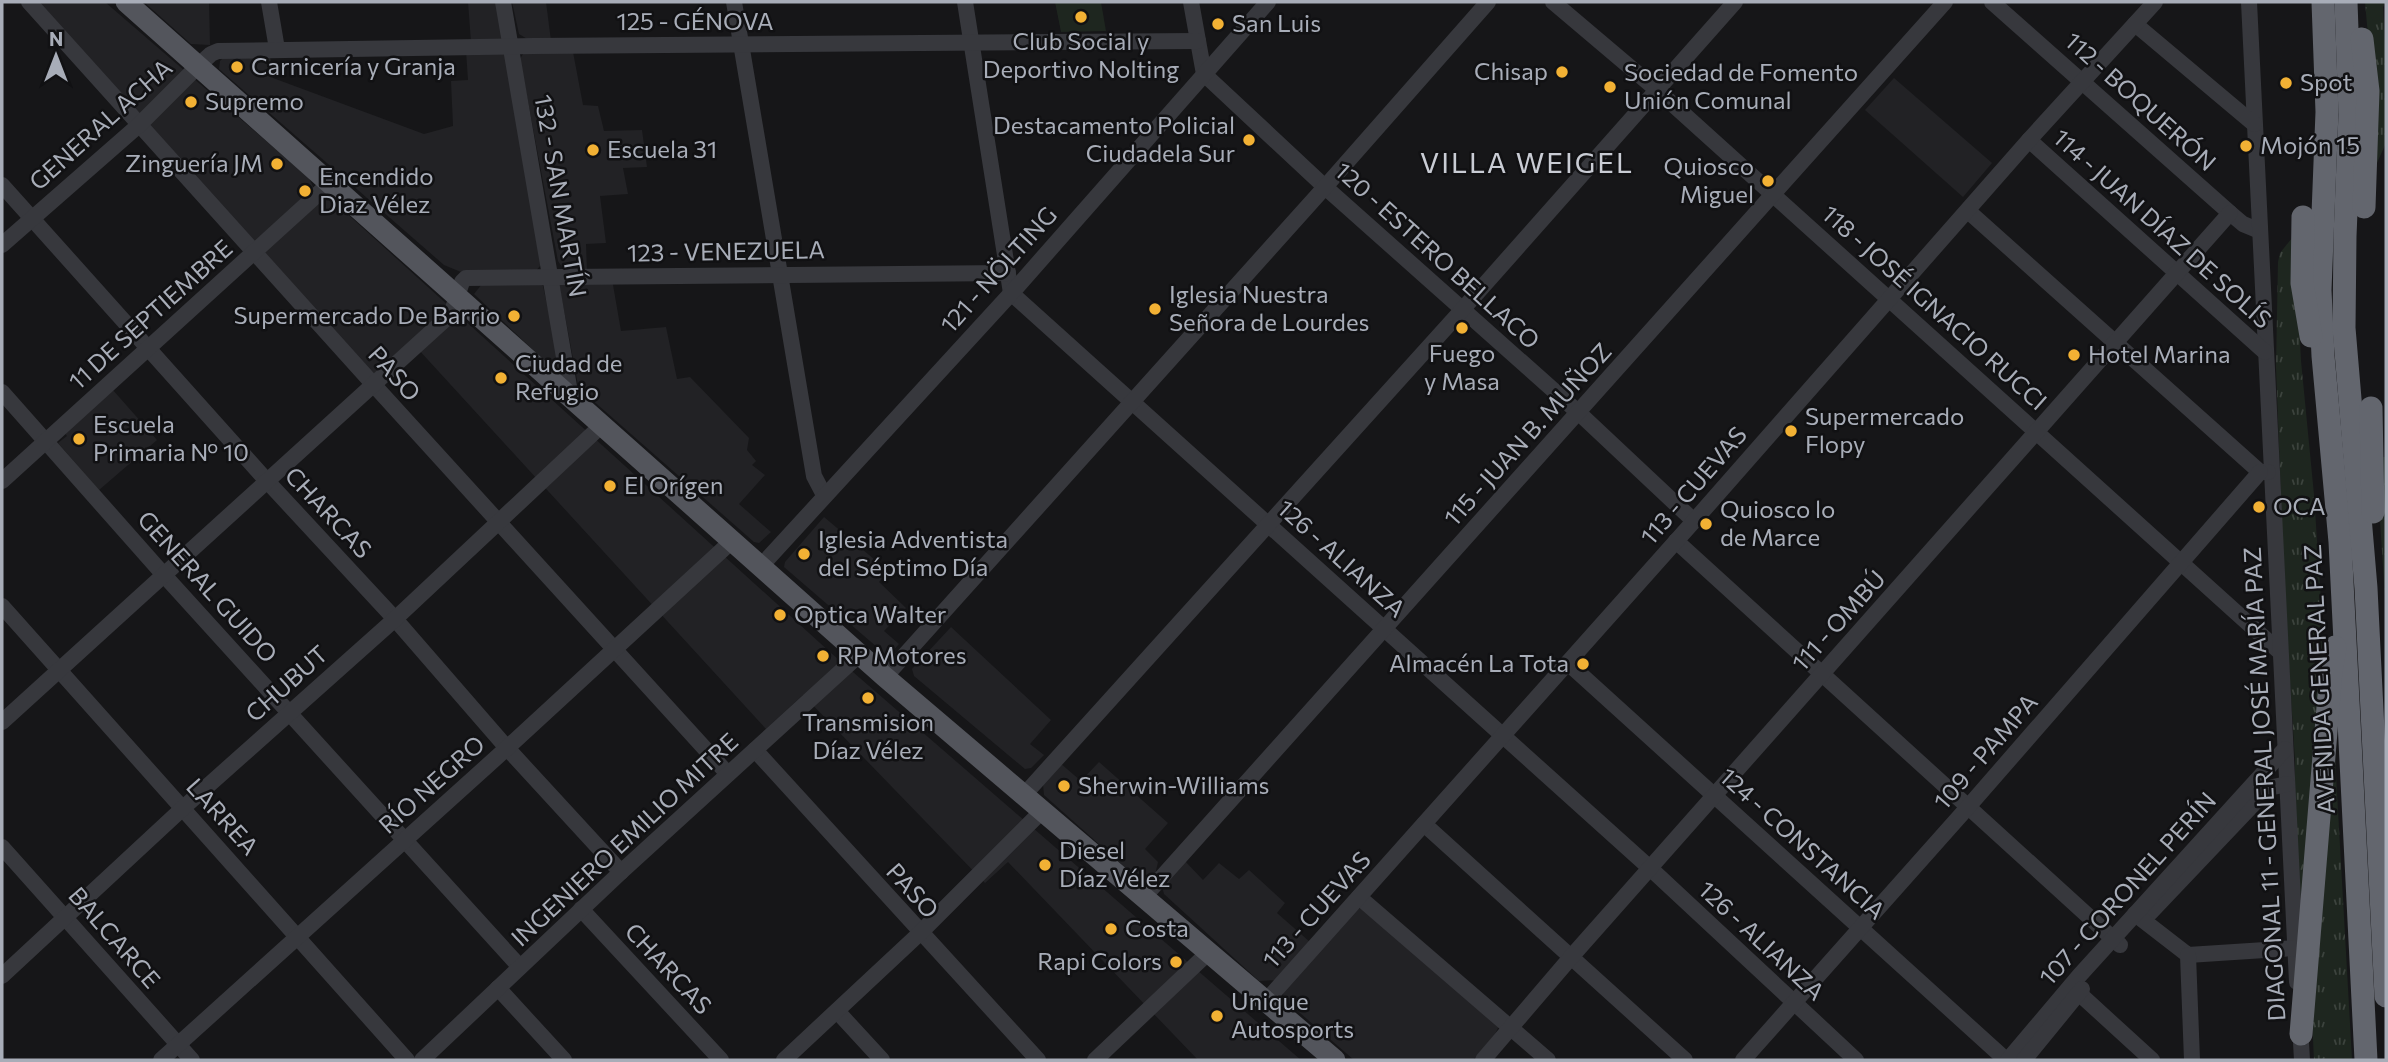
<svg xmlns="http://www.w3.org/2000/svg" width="2388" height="1062" font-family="Commissioner,sans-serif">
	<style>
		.built { fill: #222225 }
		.grass { fill: url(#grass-tufts) }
		.pitch { fill: #1e261f }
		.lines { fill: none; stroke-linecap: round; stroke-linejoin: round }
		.minor { stroke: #37383d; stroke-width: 16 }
		.major { stroke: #53555c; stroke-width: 21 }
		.highway { stroke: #63666e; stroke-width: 23 }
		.poi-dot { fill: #f2b134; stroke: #111113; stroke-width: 2.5 }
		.labels { text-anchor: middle; stroke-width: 5; stroke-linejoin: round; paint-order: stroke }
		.street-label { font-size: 24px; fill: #a8adb8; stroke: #111113 }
		.poi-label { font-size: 24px; fill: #a8adb8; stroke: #111113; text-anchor: start }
		.quarter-label { font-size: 28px; letter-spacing: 2px; fill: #c9ccd4; stroke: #111113 }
	</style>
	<defs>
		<pattern id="grass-tufts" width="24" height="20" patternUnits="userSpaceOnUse" patternTransform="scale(1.75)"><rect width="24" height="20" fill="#1e261f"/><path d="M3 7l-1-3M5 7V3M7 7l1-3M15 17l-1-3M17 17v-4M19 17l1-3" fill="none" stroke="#3c433d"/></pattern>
	</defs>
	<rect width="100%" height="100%" fill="#161618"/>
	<g class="built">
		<path d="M33,2H105L309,178L314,189L310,195L252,243Z"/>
		<path d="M144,2H209L210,45L191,44Z"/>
		<path d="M468,2H499L505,32L501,41L471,42Z"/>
		<path d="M512,2H546L551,41L529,40L519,34Z"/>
		<path d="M499,50L506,55L543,262L536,271L461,272L444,265L219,69L220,61L223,58L270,55L273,78L424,134L453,126L451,81L468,80L466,51Z"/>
		<path d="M573,52L583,105L598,106L604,131L642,130L647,167L623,168L628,194L600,196L606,243L586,244L587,271L564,270L558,261L520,59L523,54Z"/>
		<path d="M1894,78L1992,163L1963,197L1865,110Z"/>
		<path d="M320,199H331L831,653L1301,1060H1198L1008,862L985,883L803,695L766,729L418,349L380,384L261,253Z"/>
		<path d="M612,279L621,331L666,327L677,379L690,377L749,438L747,450L756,461L752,465L765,475L739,504L771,532L759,543L754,542L582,391L578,385L559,284Z"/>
		<path d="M540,283L543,286L559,359L555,366H550L474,294L482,284Z"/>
		<path d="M112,389L157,440L99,490L58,443L67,436L63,431Z"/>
		<path d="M824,517L888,571L879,582L906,608L884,631L899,644L890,654H885L784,567L785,562Z"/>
		<path d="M951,627L1051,720L1030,744L1044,755L1031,768L1025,769L914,676L912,669Z"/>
		<path d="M1099,762L1168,823L1145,849L1158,862L1154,880L1143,881L1138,879L1044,795L1043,784L1060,763L1081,781Z"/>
		<path d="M1184,860L1203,880L1219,863L1239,879L1249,870L1285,903L1277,913L1310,942L1279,980L1259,981L1164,894L1162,886Z"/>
		<path d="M1360,908L1497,1021L1498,1028L1495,1034L1473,1060H1354L1284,999L1283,993L1353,910Z"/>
	</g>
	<g class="grass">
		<path d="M2365,2H2386L2383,7L2386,64V143L2371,176L2373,90Z"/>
		<path d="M2297,232L2296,265L2301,361L2314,495L2325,662L2301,904L2295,809V760L2285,603L2276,367L2278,262L2280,253Z"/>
		<path d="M2381,457H2386V614L2380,519Z"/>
		<path d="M2334,740L2352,1060H2314L2311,993Z"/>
	</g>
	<path class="pitch" d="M1055,2H1101L1106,31L1061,32Z"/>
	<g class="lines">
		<g class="minor">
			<path d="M29,2L373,384L728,774"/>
			<path d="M269,2L277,49"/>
			<path d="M503,2L571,398"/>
			<path d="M734,2L814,476L824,495"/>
			<path d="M965,2L1011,293L1651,869L1856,1060"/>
			<path d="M1191,2L1204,74L1325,187L1579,413L1694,521"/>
			<path d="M1553,2L1657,90L2280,652"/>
			<path d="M1992,2L2230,213L2243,224L2260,231"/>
			<path d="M2249,2L2297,982"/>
			<path d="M2135,24L2254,124"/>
			<path d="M2029,140L2265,352"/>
			<path d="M2,185L267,481L395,619L507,748L621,872"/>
			<path d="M1968,211L2260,472H2268"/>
			<path d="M2,245L139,125L199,65L211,54L218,51L534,46L1198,41"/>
			<path d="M2,392L163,574L520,967"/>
			<path d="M2,481L330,183"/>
			<path d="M1676,541L2120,945"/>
			<path d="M761,566L1016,288L1268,2"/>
			<path d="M2,606L407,1060"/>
			<path d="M1568,663L2006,1060"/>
			<path d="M885,677L1325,187L1488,2"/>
			<path d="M2,722L451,314L462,282L466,278L1008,273"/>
			<path d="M755,750L1038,1060"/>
			<path d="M1024,795L1462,310L1735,2"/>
			<path d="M1424,824L1685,1060"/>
			<path d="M2,847L192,1060"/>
			<path d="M1144,897L1945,2"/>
			<path d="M1359,897L1548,1060"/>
			<path d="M581,909L721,1060"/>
			<path d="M2150,913L2263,794L2273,787L2287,784"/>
			<path d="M2135,914L2188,955L2295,948"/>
			<path d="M2188,955L2192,1060"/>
			<path d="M2,976L183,808L395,619L602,425"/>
			<path d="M2071,986L2152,1060"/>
			<path d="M498,988L564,1060"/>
			<path d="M1266,1001L1694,521L2029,140L2155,2"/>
			<path d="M837,1011L882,1060"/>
			<path d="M2300,1025L2302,1060"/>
			<path d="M161,1060L507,748L732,541"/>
			<path d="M422,1060L621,872L860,654"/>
			<path d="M784,1060L920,933L1042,811"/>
			<path d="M1095,1060L1209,952"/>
			<path d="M1483,1060L1572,956L2230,213"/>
			<path d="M1743,1060L1968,807L2260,472"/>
			<path d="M2008,1060L2079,976L2285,749"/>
			<path d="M2024,1060L2082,989"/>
		</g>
		<path class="major" d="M126,2L885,677L1335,1060"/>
		<g class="highway">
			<path d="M2323,2L2327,112L2320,290L2323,356L2340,542L2366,1060"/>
			<path d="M2346,2L2350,114L2345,236L2344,328L2366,588L2386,996"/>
			<path d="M2362,39L2368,91L2364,207"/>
			<path d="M2303,217L2302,283L2311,336"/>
			<path d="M2371,408L2373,512"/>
			<path d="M2301,1034L2331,671L2335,647"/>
		</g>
	</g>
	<g class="poi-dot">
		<circle cx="1081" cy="17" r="7"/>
		<circle cx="1218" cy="24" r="7"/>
		<circle cx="237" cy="67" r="7"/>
		<circle cx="1562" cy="72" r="7"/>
		<circle cx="2286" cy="83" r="7"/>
		<circle cx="1610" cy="87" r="7"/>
		<circle cx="191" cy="102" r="7"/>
		<circle cx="1249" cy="140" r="7"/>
		<circle cx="2246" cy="146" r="7"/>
		<circle cx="593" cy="150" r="7"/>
		<circle cx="277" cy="164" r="7"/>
		<circle cx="1768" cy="181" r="7"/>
		<circle cx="305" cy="191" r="7"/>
		<circle cx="1155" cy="309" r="7"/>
		<circle cx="514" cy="316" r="7"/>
		<circle cx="1462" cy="328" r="7"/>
		<circle cx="2074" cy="355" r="7"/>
		<circle cx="501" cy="378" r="7"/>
		<circle cx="1791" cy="431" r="7"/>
		<circle cx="79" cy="439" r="7"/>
		<circle cx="610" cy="486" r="7"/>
		<circle cx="2259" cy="507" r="7"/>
		<circle cx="1706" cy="524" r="7"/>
		<circle cx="804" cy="554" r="7"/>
		<circle cx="780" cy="615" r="7"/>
		<circle cx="823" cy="656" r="7"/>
		<circle cx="1583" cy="664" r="7"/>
		<circle cx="868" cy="698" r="7"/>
		<circle cx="1064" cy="786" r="7"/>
		<circle cx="1045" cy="865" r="7"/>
		<circle cx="1111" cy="929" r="7"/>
		<circle cx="1176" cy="962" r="7"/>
		<circle cx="1217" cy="1016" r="7"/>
	</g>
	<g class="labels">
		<g class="street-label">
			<text x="695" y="30">125 - GÉNOVA</text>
			<text transform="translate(2140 102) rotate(42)" y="8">112 - BOQUERÓN</text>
			<text transform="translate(101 125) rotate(-42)" y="8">GENERAL ACHA</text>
			<text transform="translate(560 196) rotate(80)" y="8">132 - SAN MARTÍN</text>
			<text transform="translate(2162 229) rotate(42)" y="8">114 - JUAN DÍAZ DE SOLÍS</text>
			<text transform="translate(726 252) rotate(-1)" y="8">123 - VENEZUELA</text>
			<text transform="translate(1437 256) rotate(42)" y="8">120 - ESTERO BELLACO</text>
			<text transform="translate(999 270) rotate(-48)" y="8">121 - NÖLTING</text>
			<text transform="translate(1934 308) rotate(42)" y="8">118 - JOSÉ IGNACIO RUCCI</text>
			<text transform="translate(151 315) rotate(-42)" y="8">11 DE SEPTIEMBRE</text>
			<text transform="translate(394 374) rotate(48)" y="8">PASO</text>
			<text transform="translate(1528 435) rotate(-48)" y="8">115 - JUAN B. MUÑOZ</text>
			<text transform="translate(1694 486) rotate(-49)" y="8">113 - CUEVAS</text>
			<text transform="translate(328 513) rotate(47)" y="8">CHARCAS</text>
			<text transform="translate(1341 559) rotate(42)" y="8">126 - ALIANZA</text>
			<text transform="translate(207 587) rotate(48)" y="8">GENERAL GUIDO</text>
			<text transform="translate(1839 621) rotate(-48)" y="8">111 - OMBÚ</text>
			<text transform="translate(2320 679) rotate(-93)" y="8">AVENIDA GENERAL PAZ</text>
			<text transform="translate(287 684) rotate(-42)" y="8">CHUBUT</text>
			<text transform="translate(1986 752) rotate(-49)" y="8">109 - PAMPA</text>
			<text transform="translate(2265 784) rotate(-93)" y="8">DIAGONAL 11 - GENERAL JOSÉ MARÍA PAZ</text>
			<text transform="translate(432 785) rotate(-42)" y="8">RÍO NEGRO</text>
			<text transform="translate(222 817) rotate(48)" y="8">LARREA</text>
			<text transform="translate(625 840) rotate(-43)" y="8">INGENIERO EMILIO MITRE</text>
			<text transform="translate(1802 844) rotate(42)" y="8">124 - CONSTANCIA</text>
			<text transform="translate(2128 889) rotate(-48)" y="8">107 - CORONEL PERÍN</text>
			<text transform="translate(912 891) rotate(48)" y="8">PASO</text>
			<text transform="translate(1317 910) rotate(-48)" y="8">113 - CUEVAS</text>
			<text transform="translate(114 938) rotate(49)" y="8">BALCARCE</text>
			<text transform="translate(1761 941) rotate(43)" y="8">126 - ALIANZA</text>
			<text transform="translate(668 969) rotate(47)" y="8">CHARCAS</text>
		</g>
		<g class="poi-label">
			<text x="1232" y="32">San Luis</text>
			<text x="1081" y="50" text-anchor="middle">Club Social y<tspan x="1081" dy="28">Deportivo Nolting</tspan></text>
			<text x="251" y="75">Carnicería y Granja</text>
			<text x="1548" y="80" text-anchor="end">Chisap</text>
			<text x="1624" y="81">Sociedad de Fomento<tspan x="1624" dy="28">Unión Comunal</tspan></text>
			<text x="2300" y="91">Spot</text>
			<text x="205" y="110">Supremo</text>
			<text x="1235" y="134" text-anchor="end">Destacamento Policial<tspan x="1235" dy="28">Ciudadela Sur</tspan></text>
			<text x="2260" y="154">Mojón 15</text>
			<text x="607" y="158">Escuela 31</text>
			<text x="263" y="172" text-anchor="end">Zinguería JM</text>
			<text x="1754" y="175" text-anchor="end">Quiosco<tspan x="1754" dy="28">Miguel</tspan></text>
			<text x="319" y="185">Encendido<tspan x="319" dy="28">Diaz Vélez</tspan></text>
			<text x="1169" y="303">Iglesia Nuestra<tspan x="1169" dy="28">Señora de Lourdes</tspan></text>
			<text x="500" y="324" text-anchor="end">Supermercado De Barrio</text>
			<text x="1462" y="362" text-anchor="middle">Fuego<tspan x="1462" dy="28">y Masa</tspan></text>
			<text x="2088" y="363">Hotel Marina</text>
			<text x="515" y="372">Ciudad de<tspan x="515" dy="28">Refugio</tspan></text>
			<text x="1805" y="425">Supermercado<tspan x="1805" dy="28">Flopy</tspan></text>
			<text x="93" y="433">Escuela<tspan x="93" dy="28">Primaria Nº 10</tspan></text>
			<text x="624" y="494">El Orígen</text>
			<text x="2273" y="515">OCA</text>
			<text x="1720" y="518">Quiosco lo<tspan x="1720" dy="28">de Marce</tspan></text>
			<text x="818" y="548">Iglesia Adventista<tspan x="818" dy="28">del Séptimo Día</tspan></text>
			<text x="794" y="623">Optica Walter</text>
			<text x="837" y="664">RP Motores</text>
			<text x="1569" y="672" text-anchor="end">Almacén La Tota</text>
			<text x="868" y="731" text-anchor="middle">Transmision<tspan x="868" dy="28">Díaz Vélez</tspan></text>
			<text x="1078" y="794">Sherwin-Williams</text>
			<text x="1059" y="859">Diesel<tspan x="1059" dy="28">Díaz Vélez</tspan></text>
			<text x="1125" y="937">Costa</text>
			<text x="1162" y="970" text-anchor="end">Rapi Colors</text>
			<text x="1231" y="1010">Unique<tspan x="1231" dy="28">Autosports</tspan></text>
		</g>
		<g class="quarter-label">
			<text x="1527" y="173">VILLA WEIGEL</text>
		</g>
	</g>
	<rect width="2388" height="1062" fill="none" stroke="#a8adb8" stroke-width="7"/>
	<g transform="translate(56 56)" stroke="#111113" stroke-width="5" paint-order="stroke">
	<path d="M0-5L12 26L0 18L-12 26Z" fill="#a8adb8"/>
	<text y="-10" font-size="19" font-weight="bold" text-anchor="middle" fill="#a8adb8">N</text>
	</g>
</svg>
